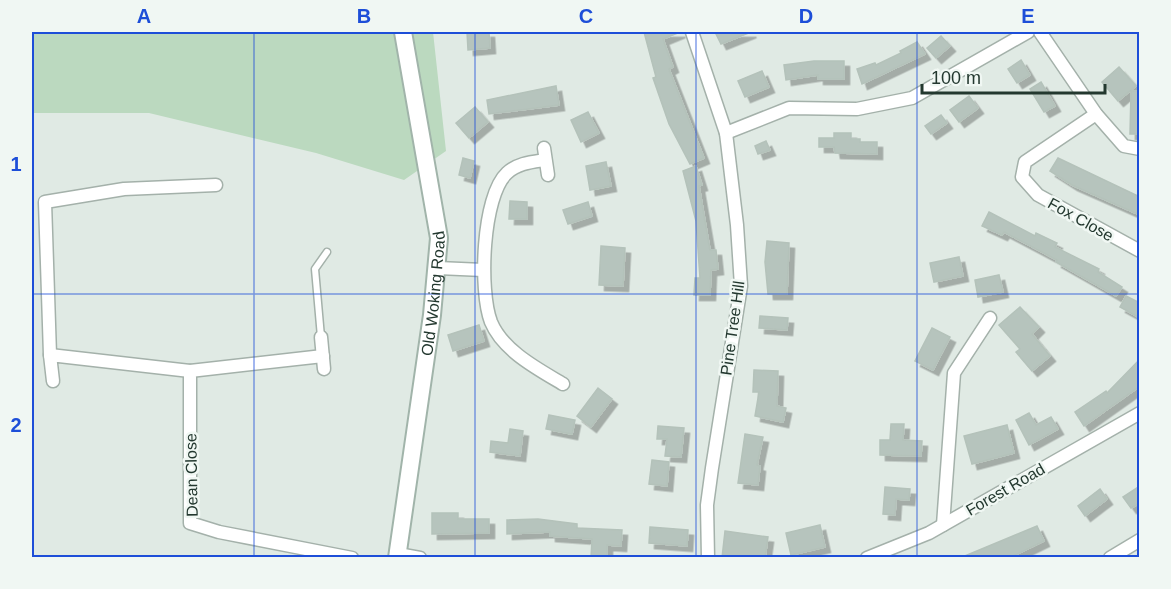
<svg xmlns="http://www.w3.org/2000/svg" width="1171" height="589" font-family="Arial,sans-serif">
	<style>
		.green { fill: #bbd9bf }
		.building { fill: #b6c4bd; stroke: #b4c2ba; stroke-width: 1.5; filter: url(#shadow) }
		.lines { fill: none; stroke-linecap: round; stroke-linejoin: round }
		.service-casing { stroke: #a4b1aa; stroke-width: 9 }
		.minor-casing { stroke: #a4b1aa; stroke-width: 15 }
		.secondary-casing { stroke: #a1b4aa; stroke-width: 20 }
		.service { stroke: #fff; stroke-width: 6 }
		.minor { stroke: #fff; stroke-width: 12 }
		.secondary { stroke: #fff; stroke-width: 16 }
		.grid { fill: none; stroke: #1d4ed8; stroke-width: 1.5; stroke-opacity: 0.55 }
		.labels { text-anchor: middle; stroke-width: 5; stroke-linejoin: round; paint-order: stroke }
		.street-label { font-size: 16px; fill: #23382f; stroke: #f0f7f3 }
		.neatline { fill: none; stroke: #1d4ed8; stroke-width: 2 }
		.grid-label { font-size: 20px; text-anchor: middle; font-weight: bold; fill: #1d4ed8 }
	</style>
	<defs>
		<filter id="shadow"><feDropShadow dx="5.5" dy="5.5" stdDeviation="0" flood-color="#0004"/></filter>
	</defs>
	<rect width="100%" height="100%" fill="#e0eae4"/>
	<path class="green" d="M32,32H433L446,151L404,180L316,153L149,113H32Z"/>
	<g class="building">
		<path d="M467,32H489L490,48L468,50Z"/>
		<path d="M644,32H680L663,39L673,67L669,69L704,158L690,164L669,124L653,78L656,77Z"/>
		<path d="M715,32H751L721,44Z"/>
		<path d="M941,36L950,46L936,58L927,48Z"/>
		<path d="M917,42L925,54L862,84L857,69L875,63L876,65L901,53L900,51Z"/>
		<path d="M1021,60L1030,75L1017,83L1008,69Z"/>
		<path d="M814,61H844V79H818V75L786,80L784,65Z"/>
		<path d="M1119,67L1136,86L1118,101L1102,82Z"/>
		<path d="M762,71L769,87L745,97L738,81Z"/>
		<path d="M1041,82L1055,106L1044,112L1030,89Z"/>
		<path d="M556,86L559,105L489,114L487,100Z"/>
		<path d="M1131,91H1140V134H1130Z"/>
		<path d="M969,96L978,108L959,122L950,110Z"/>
		<path d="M475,107L488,122L469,138L456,123Z"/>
		<path d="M588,112L599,133L581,142L571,120Z"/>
		<path d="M941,115L947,123L931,134L925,126Z"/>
		<path d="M834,133H851V139H860V142H877V154L835,153L834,147H819V138H834Z"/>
		<path d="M766,141L770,150L758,154L755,146Z"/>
		<path d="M463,158L474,161L470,178L459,175Z"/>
		<path d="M1058,158L1140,197V215L1072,185L1050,171Z"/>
		<path d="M606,162L611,186L590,190L586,166Z"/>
		<path d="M696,166L702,185L699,186L710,250H716L718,269L711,270L710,295H694L695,278H700L696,221L683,171Z"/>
		<path d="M510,201L527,202V219H509Z"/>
		<path d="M588,202L592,216L568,224L563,210Z"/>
		<path d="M989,212L1035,236L1036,233L1057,243L1055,247L1099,269L1098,272L1122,287L1116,296L1056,262L1057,260L1004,232L1002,235L982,226Z"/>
		<path d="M767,241L789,243L787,294H768L765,262Z"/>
		<path d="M601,246L625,248L623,286L599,285Z"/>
		<path d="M959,257L963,276L934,282L930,263Z"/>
		<path d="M999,275L1003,292L978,297L975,280Z"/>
		<path d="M1126,296L1140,303V318L1120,307Z"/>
		<path d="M1020,307L1039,327L1032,334L1050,356L1032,371L1016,352L1020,349L999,325Z"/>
		<path d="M760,316L788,318L787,330L759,328Z"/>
		<path d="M479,325L484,341L453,351L448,335Z"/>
		<path d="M932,328L950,337L933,370L915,361Z"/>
		<path d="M1140,359V386L1084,426L1075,412L1106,391L1107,393Z"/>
		<path d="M754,370L778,371L777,406L786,408L783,422L755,416L759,392H753Z"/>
		<path d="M598,388L612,399L591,427L577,416Z"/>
		<path d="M1029,413L1036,425L1051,417L1058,429L1029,445L1016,420Z"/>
		<path d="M549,415L575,420L572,434L546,429Z"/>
		<path d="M891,424H904L903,440L922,441L921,456L880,455V440H890Z"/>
		<path d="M1007,425L1014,453L972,464L964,436Z"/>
		<path d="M658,426L684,428L681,457L665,456L667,439H657Z"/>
		<path d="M510,429L523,431L520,456L490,452L491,441L508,443Z"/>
		<path d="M745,434L763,437L757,465L760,466L758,485L738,483Z"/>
		<path d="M652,460L669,462L667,486L649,484Z"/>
		<path d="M1140,486V503L1131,508L1123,497Z"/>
		<path d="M885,487L910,489L909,500L896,499L895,515L883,514Z"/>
		<path d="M1100,489L1107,499L1085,516L1078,506Z"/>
		<path d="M432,513H458V519H489V533L432,534Z"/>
		<path d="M538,519L577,524V528L622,530L621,546L607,545V558H591L592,539L550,536V532L507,534V520Z"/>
		<path d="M820,525L825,547L791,555L786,533Z"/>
		<path d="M1037,526L1044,541L1009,558H960Z"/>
		<path d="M650,527L688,530L687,546L649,543Z"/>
		<path d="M725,531L768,537L765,558H722Z"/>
	</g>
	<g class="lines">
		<g class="service-casing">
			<path id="service" d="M321,337L315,269L327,252"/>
		</g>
		<g class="minor-casing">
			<g id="minor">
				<path d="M692,32L726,133L737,225L741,286L712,468L707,505L708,558"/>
				<path d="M1040,32L1096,114L1124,146L1140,149"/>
				<path d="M1096,114L1025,162L1022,177L1038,195L1140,251"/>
				<path d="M726,133L789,108L857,109L912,98L1028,32"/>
				<path d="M544,148L548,175"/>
				<path d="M545,160C532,162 518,163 507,173C482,196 479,291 491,322C503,351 538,369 563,384"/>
				<path d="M438,268L483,270"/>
				<path d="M321,337L324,369"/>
				<path d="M50,355L45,202L124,189L216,185"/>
				<path d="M323,356L190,371V523L219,532L352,558"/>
				<path d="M53,381L50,355L190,371"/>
				<path d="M943,525L954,373L990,318"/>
				<path d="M398,554L420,558"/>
				<path d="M867,558L929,533L1140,413"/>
				<path d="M1110,558L1140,540"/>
			</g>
		</g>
		<g class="secondary-casing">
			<g id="secondary">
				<path id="s1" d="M397,558L432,315L439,238L403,32"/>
			</g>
		</g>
		<use href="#service" class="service"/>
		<use href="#minor" class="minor"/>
		<use href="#secondary" class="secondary"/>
	</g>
	<path class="grid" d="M254,32V558M475,32V558M696,32V558M917,32V558M32,294H1140"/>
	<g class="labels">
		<g class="street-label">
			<text transform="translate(1081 219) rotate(29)" y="6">Fox Close</text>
			<text dy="6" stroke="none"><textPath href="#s1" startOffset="267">Old Woking Road</textPath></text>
			<text transform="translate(732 328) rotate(-82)" y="6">Pine Tree Hill</text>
			<text transform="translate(191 475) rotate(-91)" y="6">Dean Close</text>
			<text transform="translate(1005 489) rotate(-30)" y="6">Forest Road</text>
		</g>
	</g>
	<rect width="1171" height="589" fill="none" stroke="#f0f7f3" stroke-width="66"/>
	<path d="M922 84v9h183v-9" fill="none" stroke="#23382f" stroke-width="3"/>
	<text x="931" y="84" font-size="18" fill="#23382f" stroke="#f0f7f3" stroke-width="4.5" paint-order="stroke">100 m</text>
	<rect x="33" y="33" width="1105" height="523" class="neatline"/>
	<g class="grid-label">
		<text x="144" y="23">A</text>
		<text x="364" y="23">B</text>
		<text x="586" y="23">C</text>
		<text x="806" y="23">D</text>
		<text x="1028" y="23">E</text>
		<text x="16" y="171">1</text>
		<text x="16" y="432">2</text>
	</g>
</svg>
